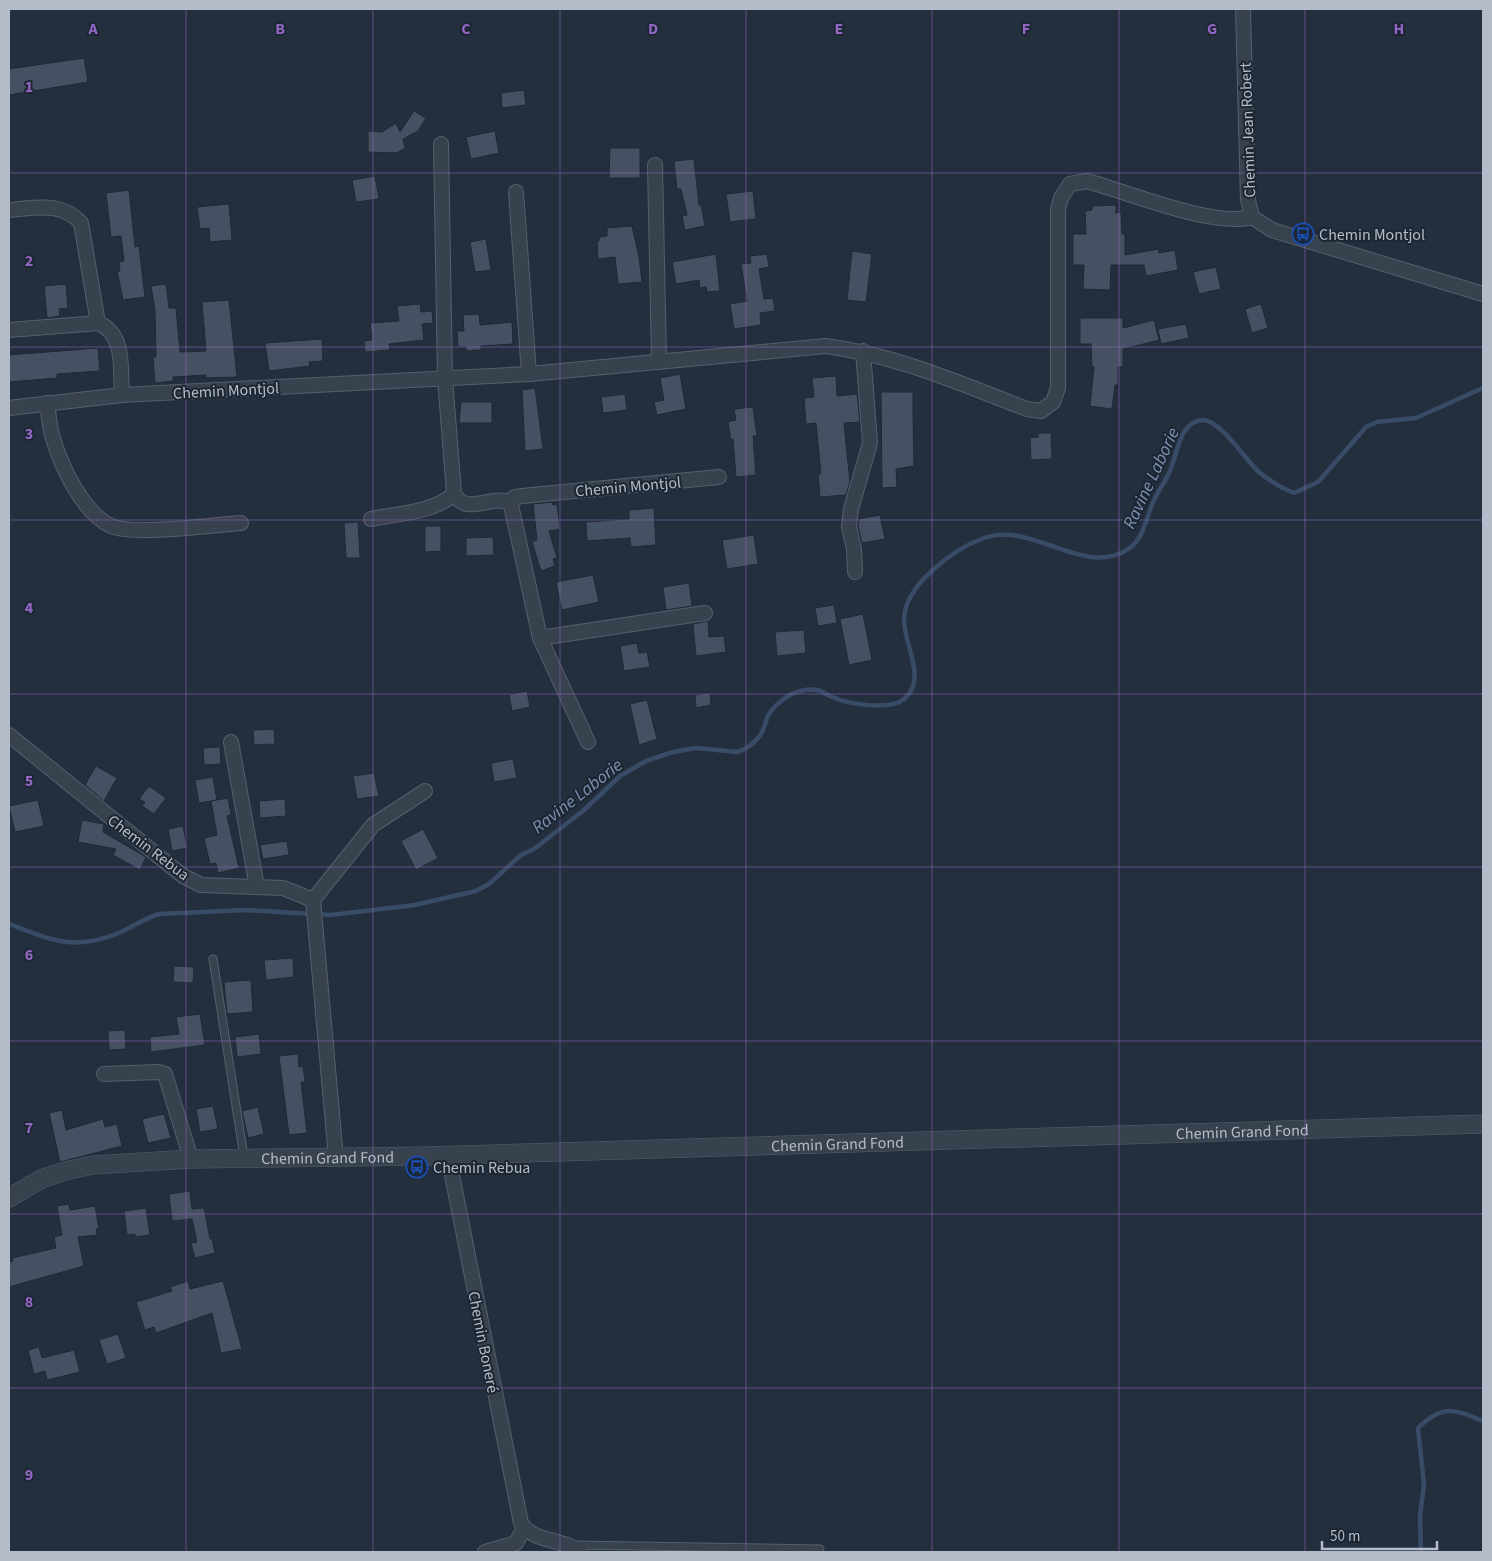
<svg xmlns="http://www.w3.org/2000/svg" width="1492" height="1561" font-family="'Source Sans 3',sans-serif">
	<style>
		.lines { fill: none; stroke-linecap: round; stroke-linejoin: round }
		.stream { stroke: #394c67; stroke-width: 4.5 }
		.building { fill: #455162; stroke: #1f2835 }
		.service-casing { stroke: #565f6c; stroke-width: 9 }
		.minor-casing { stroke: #565f6c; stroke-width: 16 }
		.tertiary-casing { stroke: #565f6c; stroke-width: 19 }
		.service { stroke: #38414e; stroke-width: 7 }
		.minor { stroke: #38414e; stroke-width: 14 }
		.tertiary { stroke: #38414e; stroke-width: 18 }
		.grid { fill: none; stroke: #9266c3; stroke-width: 1; stroke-opacity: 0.55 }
		.labels { text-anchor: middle; stroke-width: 4; stroke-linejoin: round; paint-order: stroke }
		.street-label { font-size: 16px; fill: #b4bcc9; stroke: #1d2633 }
		.poi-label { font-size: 16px; fill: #b4bcc9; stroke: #1d2633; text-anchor: start }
		.water-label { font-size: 18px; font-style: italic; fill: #7c92b1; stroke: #1d2633 }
		.grid-label { font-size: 16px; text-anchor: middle; font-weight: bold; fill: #9266c3; stroke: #1d2633; stroke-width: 4; stroke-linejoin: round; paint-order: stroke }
	</style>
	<rect width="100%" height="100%" fill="#242f3e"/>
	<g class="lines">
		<g class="stream">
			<path d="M9,924C51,940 75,952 121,932C134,926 145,918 159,914L245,910L331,915L415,905L476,891L489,884L521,855L534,849L584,810L620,776L646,761L673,752L696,748L738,752C745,749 753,744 758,738C764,732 765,723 768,716C774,705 788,694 800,691C805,690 812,689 817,690C822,691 827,695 832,697C848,704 890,711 904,699C928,680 904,645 904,620C904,585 954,549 984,538C1033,520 1086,581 1131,547C1145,536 1147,513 1155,498C1159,490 1165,482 1169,473C1177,458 1178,422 1202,420C1219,418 1246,461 1259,472C1270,481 1281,488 1294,493L1318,482L1366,427L1377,422L1416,418L1483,388"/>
			<path d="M1421,1552L1420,1515L1424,1485L1418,1428C1443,1404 1453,1409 1483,1421"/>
		</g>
	</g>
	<g class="building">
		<path d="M84,58L88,82L9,95V69Z"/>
		<path d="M524,90L526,105L502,108L501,93Z"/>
		<path d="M414,111L426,118L418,131L403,139L405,148L397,153L368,152V131L382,132L396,123L400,132Z"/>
		<path d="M495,131L499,153L471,159L466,137Z"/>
		<path d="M610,148H640V178H609Z"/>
		<path d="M694,159L699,205H701L705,226L685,230L682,216L687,215L681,189H677L674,161Z"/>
		<path d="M375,176L379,199L356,202L352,180Z"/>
		<path d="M129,190L135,247L139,246L145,297L123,300L117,271H120L119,262L124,261L121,236L111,237L106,193Z"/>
		<path d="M753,191L756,219L730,222L726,194Z"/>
		<path d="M229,204L232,240L210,242L209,228L200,229L197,207Z"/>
		<path d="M1116,205V213L1121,212L1122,234H1125V255L1158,249L1159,253L1175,250L1178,270L1146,276L1144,265H1111L1110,290L1083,289L1084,265H1073V234H1086L1085,211L1092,210V206Z"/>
		<path d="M632,226L639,257L642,282L618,284L615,257L598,259L597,242L599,241V237L607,236V228Z"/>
		<path d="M486,239L491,270L475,272L470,242Z"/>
		<path d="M852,251L872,254L866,302L847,300Z"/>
		<path d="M716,254L720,291L707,292L706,287L700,288L699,280L676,284L672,262Z"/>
		<path d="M767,254L769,267L759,269L764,299L773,298L775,311L760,313L761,325L734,329L730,304L747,301L741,264L751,263L750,256Z"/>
		<path d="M1216,267L1221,289L1199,294L1193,272Z"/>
		<path d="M66,284L68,308L59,309L60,316L47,318L44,286Z"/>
		<path d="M166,284L169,308H176L180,352L206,351L202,302L229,300L237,377L206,378V375L173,377V381L155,383L153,357H156L155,310L151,286Z"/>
		<path d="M420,304L421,312L432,311L433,323L422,324L424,340L389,344L390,350L365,352L364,341L372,340L370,323L399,321L397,306Z"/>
		<path d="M1261,304L1268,328L1252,333L1245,309Z"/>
		<path d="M479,314L480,325L512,322L513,344L481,346V350L466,351V347H458L457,331H464L463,315Z"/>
		<path d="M1080,318H1123V328L1154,320L1159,340L1123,349V367H1118V385H1115L1112,409L1090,406L1094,367H1092L1091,344H1080Z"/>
		<path d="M1186,324L1189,338L1161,344L1158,329Z"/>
		<path d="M322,339L323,361L309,362L310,366L269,371L265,343Z"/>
		<path d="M98,348L100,371L57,374V378L9,382V355Z"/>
		<path d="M680,374L686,409L657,415L654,402L664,400L660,378Z"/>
		<path d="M836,376L837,396L857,394L860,422L844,423L850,482L846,495L820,497L818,474H821L816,423L806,424L804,398L814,397L812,378Z"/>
		<path d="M535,388L543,449L525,451L522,390Z"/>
		<path d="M881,392H913V415L914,466L896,469L897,487L882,488Z"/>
		<path d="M625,394L627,410L603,413L601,397Z"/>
		<path d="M461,402H492V423H459Z"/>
		<path d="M753,407L757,436H753L756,475L736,477L733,439L731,440L728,422L736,420L734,409Z"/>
		<path d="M1038,433H1051L1052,459L1031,460L1030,438L1038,437Z"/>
		<path d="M552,502L553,505L557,504L560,529L549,531L557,558L553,559L555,566L541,571L532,542L537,540L533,504Z"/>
		<path d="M654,508L656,545L631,547L630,538L587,541L586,522L629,519V510Z"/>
		<path d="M880,515L885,539L862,543L858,526L859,519Z"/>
		<path d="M358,522L360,558H346L344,523Z"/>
		<path d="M425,526H441V551L425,552Z"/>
		<path d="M754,535L758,564L727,569L722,540Z"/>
		<path d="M493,537L494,555L466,556V538Z"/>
		<path d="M593,575L599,602L562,610L556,582Z"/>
		<path d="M689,583L692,606L666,610L663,587Z"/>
		<path d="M834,605L837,623L818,626L815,608Z"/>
		<path d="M863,614L872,660L849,665L840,619Z"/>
		<path d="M708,621L709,637L724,636L726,652L696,656L693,624Z"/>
		<path d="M804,630L806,653L777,656L775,632Z"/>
		<path d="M637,643L639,653L647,652L650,667L624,671L620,646Z"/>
		<path d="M527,691L530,707L512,711L509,695Z"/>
		<path d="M710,693L711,705L696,708L695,695Z"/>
		<path d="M647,700L657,739L639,745L630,704Z"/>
		<path d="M274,729L275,744L254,745L253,730Z"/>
		<path d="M220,747L221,764L204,765L203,748Z"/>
		<path d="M513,759L517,778L494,782L491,763Z"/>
		<path d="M96,766L117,778L104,801L85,785Z"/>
		<path d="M374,773L379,796L357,799L353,776Z"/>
		<path d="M213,777L217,800L199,803L195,780Z"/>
		<path d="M149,786L166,798L154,814L142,806L145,802L139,799Z"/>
		<path d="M228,798L231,815L227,816L239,868L218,873L216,863L210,864L204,838L217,835L211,801Z"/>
		<path d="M285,799L286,816L260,818L259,801Z"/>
		<path d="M38,800L44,826L15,832L9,806Z"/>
		<path d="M82,820L104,824L103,832L146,857L140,870L113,855L116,849L78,842Z"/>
		<path d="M183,826L187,848L172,851L168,829Z"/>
		<path d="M423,829L438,858L416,870L401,841Z"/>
		<path d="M287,841L289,855L263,859L260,845Z"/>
		<path d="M293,958L294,977L266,980L264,960Z"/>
		<path d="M174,966L194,967L193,983L173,982Z"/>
		<path d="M251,980L253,1012L227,1014L224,982Z"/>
		<path d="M200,1014L205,1045L151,1052L150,1037L179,1034L176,1017Z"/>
		<path d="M125,1030L126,1049L109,1050L108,1031Z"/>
		<path d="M259,1034L261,1054L237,1057L235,1037Z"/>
		<path d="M298,1054L299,1067L303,1066L305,1082H301L307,1133L289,1135L279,1056Z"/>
		<path d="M213,1106L218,1129L200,1132L196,1109Z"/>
		<path d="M258,1107L264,1134L248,1138L242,1111Z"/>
		<path d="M62,1110L66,1130L103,1119L105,1127L117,1124L122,1146L60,1162L49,1113Z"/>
		<path d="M164,1114L171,1138L148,1143L142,1119Z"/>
		<path d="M190,1191L192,1209L204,1208L210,1239H212L215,1253L195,1258L191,1243L197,1242L192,1219L172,1221L169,1194Z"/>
		<path d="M69,1204L70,1210L95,1206L99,1229H96L97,1235L78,1237L84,1266L9,1287V1262L13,1261L12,1258L56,1248L54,1237L62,1235L57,1206Z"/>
		<path d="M146,1208L150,1235L135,1237V1234L127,1235L124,1211Z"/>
		<path d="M188,1281L190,1289L223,1281L242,1349L221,1353L212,1313L156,1333L154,1327L145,1330L136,1302L172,1291L170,1287Z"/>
		<path d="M118,1334L126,1358L107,1364L99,1340Z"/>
		<path d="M39,1347L42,1358L74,1350L80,1372L47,1380L45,1371L34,1374L28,1350Z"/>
	</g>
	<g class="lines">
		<g class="service-casing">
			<g id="service">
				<path d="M213,959L244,1157"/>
				<path d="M573,1545L820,1549"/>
			</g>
		</g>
		<g class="minor-casing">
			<g id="minor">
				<path d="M1243,9L1248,200L1252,217L1272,230L1483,294"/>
				<path d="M441,144L445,379L454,493C466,519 497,490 511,505L540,638L588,742"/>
				<path d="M655,165L659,360"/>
				<path d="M516,192L529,374"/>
				<path d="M9,210C35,208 62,201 81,223L98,323"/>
				<path d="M9,330L98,323C126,334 120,370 122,395"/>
				<path d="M47,403C49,415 49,427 53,438C61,466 83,513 111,526C134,536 213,525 241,523"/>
				<path d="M9,408L122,395L529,374L826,346C899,356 959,383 1027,409L1041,411L1053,402L1058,388V209L1061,198L1070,184L1087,181C1127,192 1214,228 1252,217"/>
				<path d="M508,502L515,497L522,496L719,477"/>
				<path d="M371,519C395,514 438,512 454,493"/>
				<path d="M855,572L854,549L849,527L851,509L870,443L863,351"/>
				<path d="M540,638L705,613"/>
				<path d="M9,735L183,876L201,885L283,888L313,900L336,1158"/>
				<path d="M231,742L257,887"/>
				<path d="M313,900L373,825L425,791"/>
				<path d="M104,1074L158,1072L165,1074L191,1159"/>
				<path d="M448,1155L521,1523C533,1543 563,1538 580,1552"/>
				<path d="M485,1552L516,1543L524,1528"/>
			</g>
		</g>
		<g class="tertiary-casing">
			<g id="tertiary">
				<path id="s1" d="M9,1198L41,1179L65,1171L93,1165L191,1159L425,1156L1483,1124"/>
			</g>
		</g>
		<use href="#service" class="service"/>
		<use href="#minor" class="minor"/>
		<use href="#tertiary" class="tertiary"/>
	</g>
	<path class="grid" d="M186,9V1552M373,9V1552M560,9V1552M746,9V1552M932,9V1552M1119,9V1552M1305,9V1552M9,173H1483M9,347H1483M9,520H1483M9,694H1483M9,867H1483M9,1041H1483M9,1214H1483M9,1388H1483"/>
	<defs>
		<g id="bus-ring" transform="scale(1.125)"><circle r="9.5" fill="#1d2633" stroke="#1a4fb4" stroke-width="1.5"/><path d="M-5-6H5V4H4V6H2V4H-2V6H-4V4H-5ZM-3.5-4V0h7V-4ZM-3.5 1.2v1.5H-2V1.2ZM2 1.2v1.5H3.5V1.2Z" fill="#1a4fb4"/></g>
	</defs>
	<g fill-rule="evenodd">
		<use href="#bus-ring" x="1303" y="234"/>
		<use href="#bus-ring" x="417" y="1167"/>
	</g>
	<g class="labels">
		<g class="street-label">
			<text transform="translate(1247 130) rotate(-92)" y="6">Chemin Jean Robert</text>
			<text transform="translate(226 390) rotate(-3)" y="6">Chemin Montjol</text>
			<text transform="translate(628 486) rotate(-5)" y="6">Chemin Montjol</text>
			<text transform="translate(149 847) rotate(37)" y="6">Chemin Rebua</text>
			<text dy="6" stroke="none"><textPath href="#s1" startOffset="1241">Chemin Grand Fond</textPath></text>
			<text dy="6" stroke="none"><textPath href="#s1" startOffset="836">Chemin Grand Fond</textPath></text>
			<text dy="6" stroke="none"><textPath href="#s1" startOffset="326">Chemin Grand Fond</textPath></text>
			<text transform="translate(484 1342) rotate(79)" y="6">Chemin Boneré</text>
		</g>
		<g class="poi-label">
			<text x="1319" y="240">Chemin Montjol</text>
			<text x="433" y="1173">Chemin Rebua</text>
		</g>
		<g class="water-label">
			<text transform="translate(1151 478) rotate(-65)" y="6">Ravine Laborie</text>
			<text transform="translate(577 796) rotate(-38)" y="6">Ravine Laborie</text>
		</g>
	</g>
	<g class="grid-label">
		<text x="93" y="34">A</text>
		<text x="280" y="34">B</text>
		<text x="466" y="34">C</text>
		<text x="653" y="34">D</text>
		<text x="839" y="34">E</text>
		<text x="1026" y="34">F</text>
		<text x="1212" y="34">G</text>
		<text x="1399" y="34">H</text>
		<text x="29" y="92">1</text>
		<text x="29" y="266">2</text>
		<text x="29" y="439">3</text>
		<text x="29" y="613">4</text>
		<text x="29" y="786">5</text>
		<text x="29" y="960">6</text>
		<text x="29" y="1133">7</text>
		<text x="29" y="1307">8</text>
		<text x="29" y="1480">9</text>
	</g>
	<rect width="1492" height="1561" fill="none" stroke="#b4bcc9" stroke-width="20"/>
	<path d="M1322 1541v8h115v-8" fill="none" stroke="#b4bcc9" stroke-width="2.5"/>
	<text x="1330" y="1541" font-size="15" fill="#b4bcc9" stroke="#1d2633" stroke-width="4" paint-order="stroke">50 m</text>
</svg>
